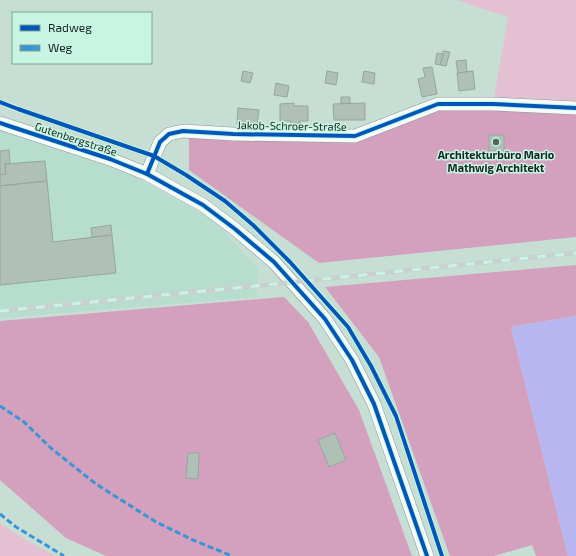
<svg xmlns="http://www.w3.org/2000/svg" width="576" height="556" font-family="'Exo 2',sans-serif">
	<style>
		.built { fill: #b6ddcd }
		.green { fill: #e3c1d3 }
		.forest { fill: #d3a0bd }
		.water { fill: #b7b6f1 }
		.building { fill: #afc0b6; stroke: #96a69d }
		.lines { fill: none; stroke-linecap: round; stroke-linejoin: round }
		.minor-casing { stroke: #869991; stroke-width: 14 }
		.minor { stroke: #f6faf9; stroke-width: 13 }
		.rail-casing { stroke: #c9d0cd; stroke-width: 4.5 }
		.rail { stroke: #c8f5e3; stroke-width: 3; stroke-dasharray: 9; stroke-linecap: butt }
		.quiet { stroke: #3995d5; stroke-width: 3; stroke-dasharray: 6 3; stroke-linecap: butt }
		.cycleway-casing { stroke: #c8f5e3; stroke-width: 6 }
		.cycleway { stroke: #0057b8; stroke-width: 4 }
		.poi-dot { fill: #52665e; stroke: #c8f5e3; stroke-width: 1.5 }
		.labels { text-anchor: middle; stroke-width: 3; stroke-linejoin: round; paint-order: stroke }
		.street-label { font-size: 11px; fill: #14251f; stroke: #c8f5e3 }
		.poi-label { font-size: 11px; font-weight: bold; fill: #14251f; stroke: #c8f5e3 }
	</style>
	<rect width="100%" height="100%" fill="#c6ded4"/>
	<path class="built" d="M0,117L71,154L129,174L213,220L258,269L257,297L0,318Z"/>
	<g class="green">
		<path d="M456,0H576V101L493,104L508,17Z"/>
		<path d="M0,523L26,540L56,556H0Z"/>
	</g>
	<g class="forest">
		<path d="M576,101V237L319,263L189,170V134L355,139L439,108L493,104Z"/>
		<path d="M576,265V316L511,327L568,556H536L532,545L494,556H450L379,357L325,287Z"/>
		<path d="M284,297L308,322L359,410L412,556H106L66,538L0,480V321Z"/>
	</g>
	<path class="water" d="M576,316V556H568L511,327Z"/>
	<g class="building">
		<path d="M443,51L450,52L446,66L440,65Z"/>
		<path d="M437,53L443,54L440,65L435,64Z"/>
		<path d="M466,60L467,72L458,73L456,61Z"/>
		<path d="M432,67L437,94L422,97L418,79L425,77L423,68Z"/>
		<path d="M243,71L253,73L250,83L241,81Z"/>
		<path d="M327,71L338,73L336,85L325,83Z"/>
		<path d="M364,71L375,73L374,84L362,82Z"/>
		<path d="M473,71L475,89L459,91L457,73Z"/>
		<path d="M276,83L289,86L287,97L274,95Z"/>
		<path d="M341,97H350V103L341,104Z"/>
		<path d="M294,103V106H308V121H300V124H291V121H280V104Z"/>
		<path d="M365,103V120H334L333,104Z"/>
		<path d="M238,108L259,110L257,126L237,124Z"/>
		<path d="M489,135H504V155H498V151H489Z"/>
		<path d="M9,150L10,163L5,164L6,174L0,175V151Z"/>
		<path d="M45,161L47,181L0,186V175L6,174L5,164Z"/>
		<path d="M47,181L53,242L112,235L116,273L0,285V186Z"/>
		<path d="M111,225L112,235L92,237L91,228Z"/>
		<path d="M335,433L346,460L329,467L318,440Z"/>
		<path d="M188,453H199L198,479L186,478Z"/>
	</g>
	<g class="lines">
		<g class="minor-casing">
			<g id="minor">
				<path d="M0,123L9,126L110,159L147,174L203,205L235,229L274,262L325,319L352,360L374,404L427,556"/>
				<path d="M147,174L160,142L169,134L183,131L233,134L355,136L438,104H493L576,108"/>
			</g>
		</g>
		<use href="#minor" class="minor"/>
		<g class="rail-casing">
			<path id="rail" d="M0,311L265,285L576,253"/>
		</g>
		<use href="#rail" class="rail"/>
		<g class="quiet">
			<path d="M0,406L24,422L52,449L96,484L156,522L193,540L232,556"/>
			<path d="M0,514L16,527L64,556"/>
		</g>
		<g class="cycleway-casing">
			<g id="cycleway">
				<path d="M0,102L18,109L154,156L186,175L225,201L253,225L290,262L348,327L371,366L396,416L442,556"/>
				<path d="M0,123L9,126L110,159L147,174L203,205L235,229L274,262L325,319L352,360L374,404L427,556"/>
				<path d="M147,174L160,142L169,134L183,131L233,134L355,136L438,104H493L576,108"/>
			</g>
		</g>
		<use href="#cycleway" class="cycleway"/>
	</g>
	<circle class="poi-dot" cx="496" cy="142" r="4"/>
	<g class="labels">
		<g class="street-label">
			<text transform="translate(292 126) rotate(1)" y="4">Jakob-Schroer-Straße</text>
			<text transform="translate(76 139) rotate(18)" y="4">Gutenbergstraße</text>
		</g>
		<g class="poi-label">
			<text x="496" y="159">Architekturbüro Mario<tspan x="496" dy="13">Mathwig Architekt</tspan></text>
		</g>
	</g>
	<rect x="12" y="12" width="140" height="52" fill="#c8f5e3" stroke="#80a295"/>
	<rect x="20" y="25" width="20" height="6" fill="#0057b8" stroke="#80a295"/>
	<text x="48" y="32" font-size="12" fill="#14251f">Radweg</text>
	<rect x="20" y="45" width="20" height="6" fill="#3995d5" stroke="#80a295"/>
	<text x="48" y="52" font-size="12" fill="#14251f">Weg</text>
</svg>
